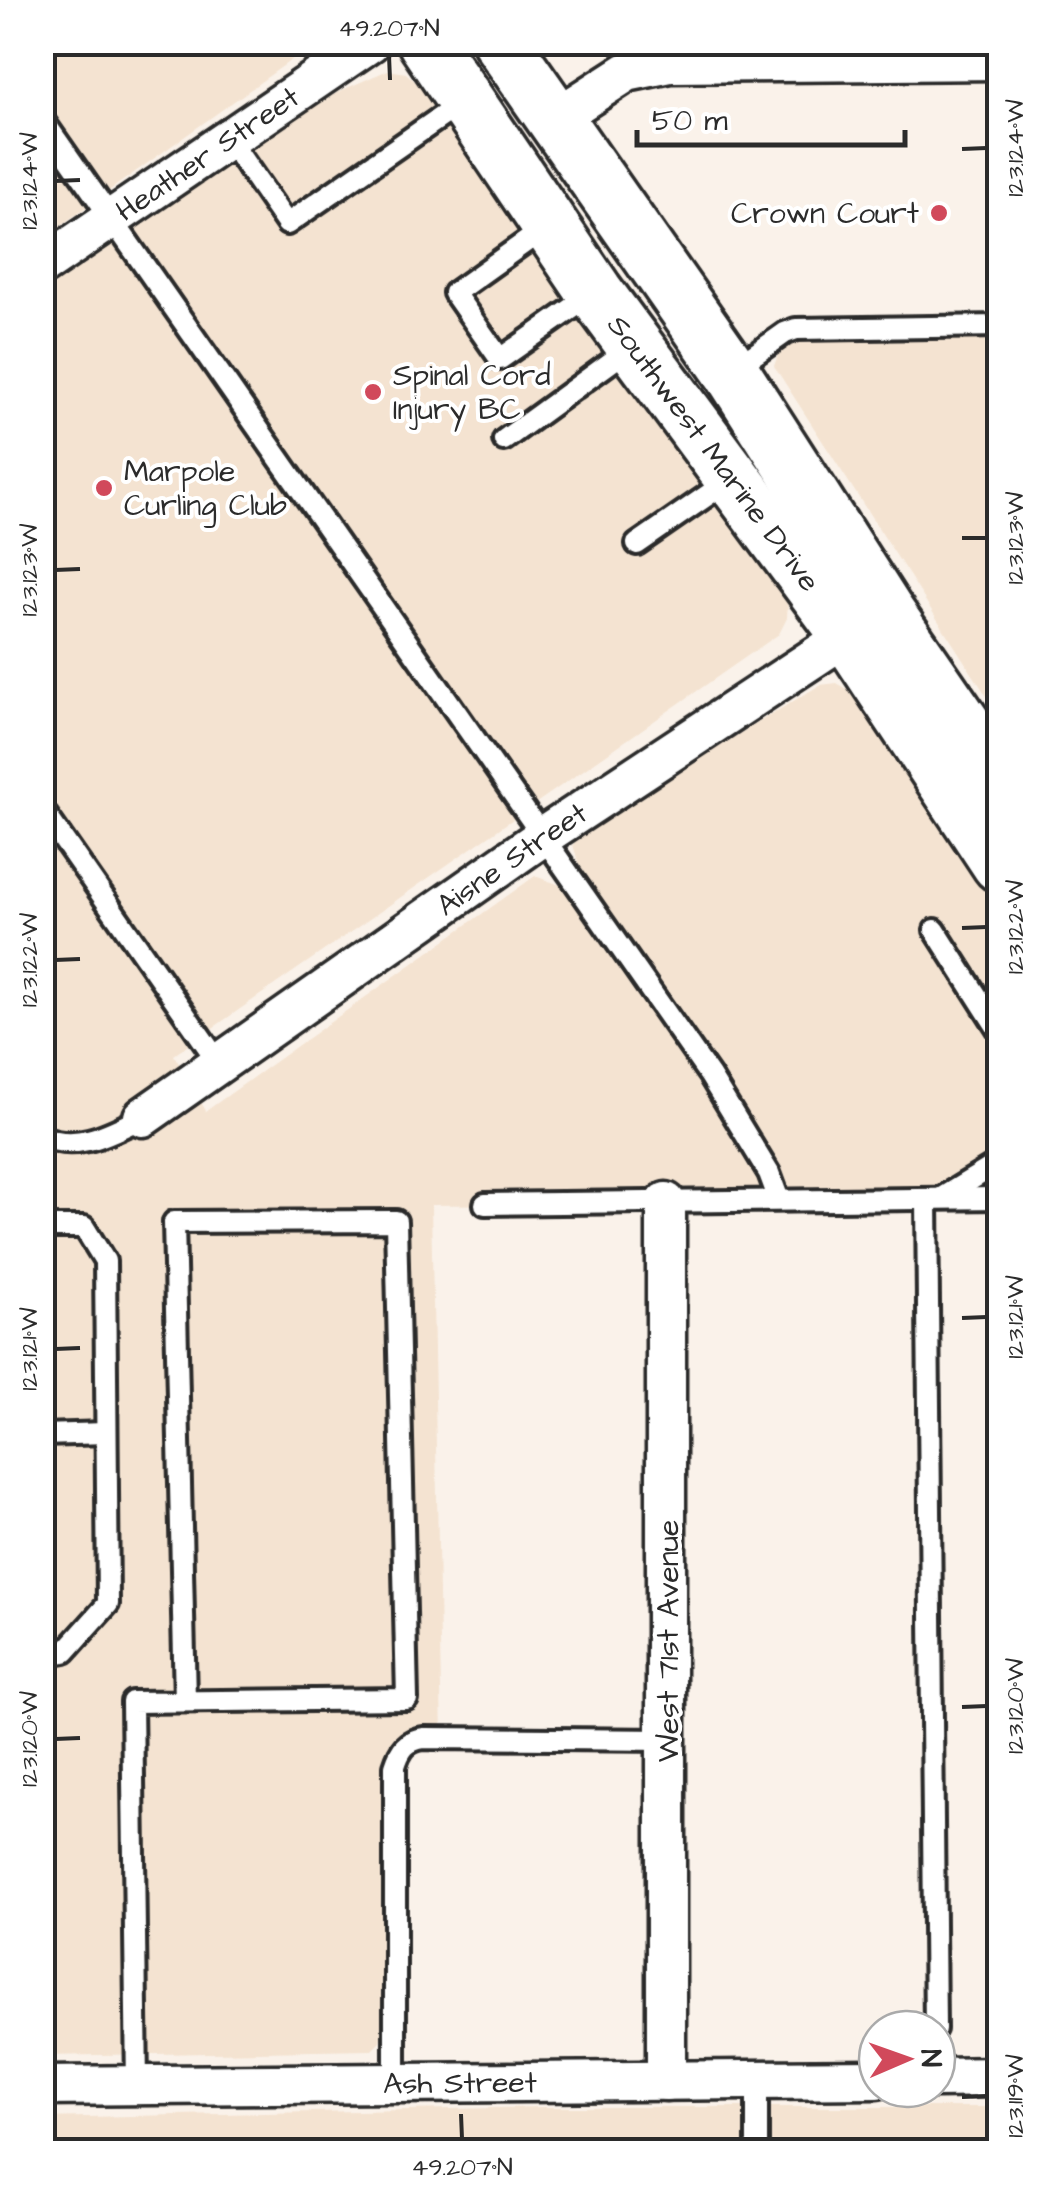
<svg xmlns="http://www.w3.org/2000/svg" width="1042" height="2194" font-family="'Architects Daughter',sans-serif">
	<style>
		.built { fill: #f4e3d1 }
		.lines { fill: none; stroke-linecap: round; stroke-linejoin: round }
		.service-casing { stroke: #2b2b2b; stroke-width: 28 }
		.minor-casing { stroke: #2b2b2b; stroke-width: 45 }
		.primary-casing { stroke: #2b2b2b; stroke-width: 62 }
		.service { stroke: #fff; stroke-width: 20 }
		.minor { stroke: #fff; stroke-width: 38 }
		.primary { stroke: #fff; stroke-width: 55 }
		.ticks { fill: none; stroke: #2b2b2b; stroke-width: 4 }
		.poi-dot { fill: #d1495b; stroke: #fff; stroke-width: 4 }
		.labels { text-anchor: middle; stroke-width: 8; stroke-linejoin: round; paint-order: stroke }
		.street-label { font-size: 30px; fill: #2b2b2b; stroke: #fff }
		.poi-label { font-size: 30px; fill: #2b2b2b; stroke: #fff; text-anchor: start }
		.neatline { fill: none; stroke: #2b2b2b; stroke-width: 4 }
		.ticks-label { font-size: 25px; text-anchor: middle; fill: #2b2b2b }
	</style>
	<rect width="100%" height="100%" fill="#faf2ea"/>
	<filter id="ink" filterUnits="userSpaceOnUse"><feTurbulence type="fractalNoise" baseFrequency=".01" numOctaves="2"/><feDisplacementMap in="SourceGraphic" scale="20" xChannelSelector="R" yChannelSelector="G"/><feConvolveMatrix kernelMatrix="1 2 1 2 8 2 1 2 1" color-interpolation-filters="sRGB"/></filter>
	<g filter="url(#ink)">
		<g class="built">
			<path d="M43,43H315L43,238Z"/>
			<path d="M388,70L406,73L421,87L784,592L788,599L787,618L779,634L174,1055L206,1111L535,876L560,885L572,879L581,871L573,845L580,830L820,685L837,683L854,693L999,913V1198L431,1205L442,1738L400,1751L395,2014L384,2015L380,2042L372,2050L43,2056L42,284L118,231L338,92Z"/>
			<path d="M999,326V715L774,366L779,352L774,341Z"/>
			<path d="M543,2107H999L1000,2151L43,2152L42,2118Z"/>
		</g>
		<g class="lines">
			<g class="service-casing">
				<g id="service">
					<path d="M42,119L710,1076L769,1173L779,1200"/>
					<path d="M229,140L287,224L464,101"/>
					<path d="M548,226L454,293L500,359L594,293"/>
					<path d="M734,369L785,333L796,329L1000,326"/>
					<path d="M504,440L633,346"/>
					<path d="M637,544L731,479"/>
					<path d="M42,809L221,1066"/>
					<path d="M935,930L1000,1032"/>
					<path d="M42,1136C77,1153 112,1132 143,1117"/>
					<path d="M941,1198L1000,1162"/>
					<path d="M927,1199L935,2029"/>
					<path d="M485,1204L1000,1198"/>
					<path d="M42,1227H84L105,1261L108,1604L65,1652L42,1656"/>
					<path d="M42,1435L106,1433"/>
					<path d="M757,2081V2152"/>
					<path d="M395,2085V1766C400,1750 406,1740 424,1738L668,1740"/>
					<path d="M137,2086L132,1702L407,1699L396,1221L174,1222L185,1701"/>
				</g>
			</g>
			<g class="minor-casing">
				<g id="minor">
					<path d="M554,119L627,72L671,63L1000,60"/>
					<path id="s1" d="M42,266L371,42"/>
					<path id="s2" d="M143,1117L542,837L868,622"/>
					<path d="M937,2078L1000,2077"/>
					<path d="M666,2081V1202"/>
					<path id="s3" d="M42,2086L877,2079"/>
				</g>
			</g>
			<g class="primary-casing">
				<g id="primary">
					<path id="s4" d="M426,42L595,292L848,634L1000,864"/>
					<path d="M501,42L731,371L885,611L1000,778"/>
				</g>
			</g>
			<use href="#service" class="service"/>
			<use href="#minor" class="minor"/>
			<use href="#primary" class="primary"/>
		</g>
	</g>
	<path class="ticks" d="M389,55L390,80M962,149L987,148M55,181L80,180M962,538H987M55,570L80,569M962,928L987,927M55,960L80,959M962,1318L987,1317M55,1349L80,1348M962,1707L987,1706M55,1739L80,1738M962,2097L987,2096M461,2114L462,2139"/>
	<g class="poi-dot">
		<circle cx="939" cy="213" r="10"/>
		<circle cx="373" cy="392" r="10"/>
		<circle cx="104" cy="488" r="10"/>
	</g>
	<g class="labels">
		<g class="street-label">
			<text dy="10" stroke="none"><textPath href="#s1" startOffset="200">Heather Street</textPath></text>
			<text dy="10" stroke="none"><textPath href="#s4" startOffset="502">Southwest Marine Drive</textPath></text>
			<text dy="10" stroke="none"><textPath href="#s2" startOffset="450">Aisne Street</textPath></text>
			<text transform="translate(668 1641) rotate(-90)" y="10">West 71st Avenue</text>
			<text dy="10" stroke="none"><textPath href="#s3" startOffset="418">Ash Street</textPath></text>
		</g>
		<g class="poi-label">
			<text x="919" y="223" text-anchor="end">Crown Court</text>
			<text x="393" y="385">Spinal Cord<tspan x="393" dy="34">Injury BC</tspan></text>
			<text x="124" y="481">Marpole<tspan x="124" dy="34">Curling Club</tspan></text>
		</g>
	</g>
	<rect width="1042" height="2194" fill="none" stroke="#fff" stroke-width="110"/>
	<g transform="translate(907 2059) rotate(88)"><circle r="48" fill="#ffffff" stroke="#aaaaaa" stroke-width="2.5"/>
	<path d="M0-8L18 38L0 25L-18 38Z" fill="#d1495b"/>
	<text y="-15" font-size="28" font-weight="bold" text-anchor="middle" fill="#2b2b2b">N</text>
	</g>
	<path d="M637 130v15h268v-15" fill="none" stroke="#2b2b2b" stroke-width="5"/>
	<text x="652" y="130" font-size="30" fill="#2b2b2b" stroke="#ffffff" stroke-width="8" paint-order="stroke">50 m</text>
	<rect x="55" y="55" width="932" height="2084" class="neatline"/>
	<g class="ticks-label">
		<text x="389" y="36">49.207°N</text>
		<text transform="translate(1014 148) rotate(-90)" y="9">123.124°W</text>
		<text transform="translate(28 181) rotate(-90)" y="9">123.124°W</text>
		<text transform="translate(1014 538) rotate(-90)" y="9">123.123°W</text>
		<text transform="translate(28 570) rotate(-90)" y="9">123.123°W</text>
		<text transform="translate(1014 927) rotate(-90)" y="9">123.122°W</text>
		<text transform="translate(28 960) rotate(-90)" y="9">123.122°W</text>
		<text transform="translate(1014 1317) rotate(-90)" y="9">123.121°W</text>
		<text transform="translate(28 1349) rotate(-90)" y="9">123.121°W</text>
		<text transform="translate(1014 1706) rotate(-90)" y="9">123.120°W</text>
		<text transform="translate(28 1739) rotate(-90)" y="9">123.120°W</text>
		<text transform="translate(1014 2096) rotate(-90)" y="9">123.119°W</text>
		<text x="462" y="2175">49.207°N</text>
	</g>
</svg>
